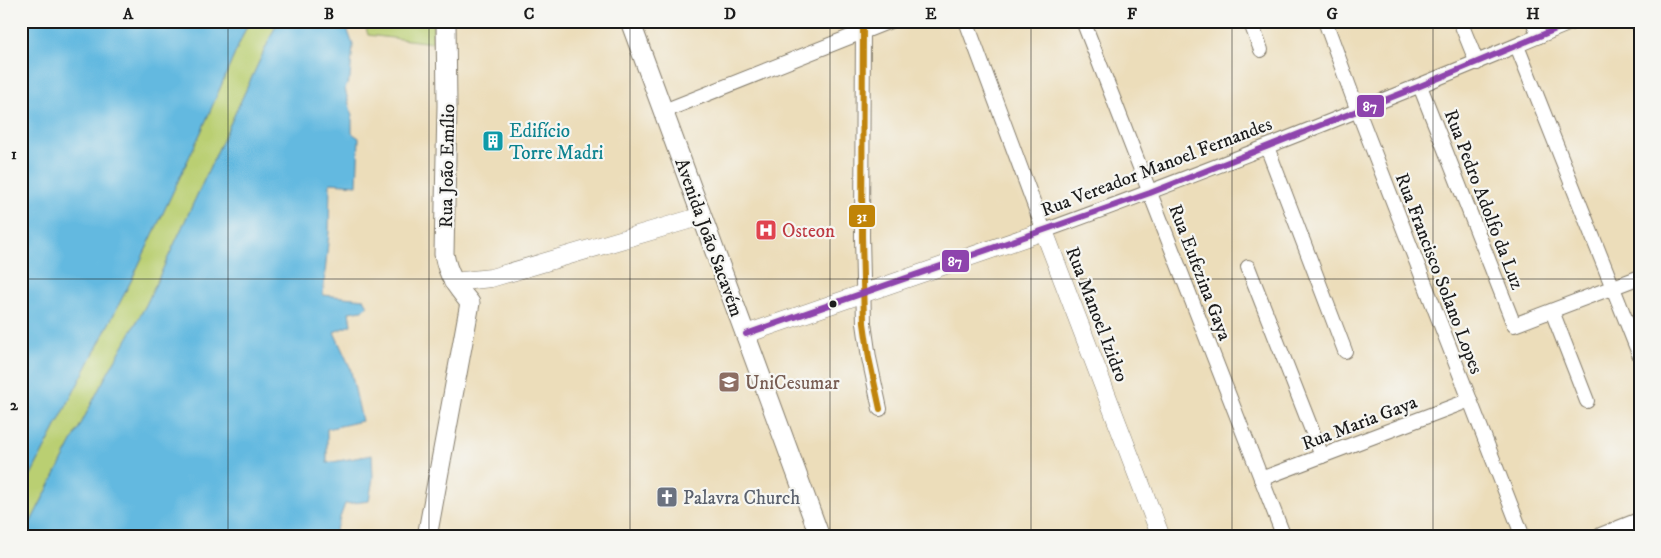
<svg xmlns="http://www.w3.org/2000/svg" width="1661" height="558" font-family="'IM FELL DW Pica',serif">
	<style>
		.green { fill: #bacf72; stroke: #6b7647 }
		.water { fill: #63b9e0; stroke: #406a7e }
		.lines { fill: none; stroke-linecap: round; stroke-linejoin: round }
		.minor-casing { stroke: #847c6b; stroke-width: 16 }
		.tertiary-casing { stroke: #847c6b; stroke-width: 19 }
		.secondary-casing { stroke: #847c6b; stroke-width: 21 }
		.minor { stroke: #fff; stroke-width: 14 }
		.tertiary { stroke: #fff; stroke-width: 18 }
		.secondary { stroke: #fff; stroke-width: 19 }
		.bus-1-casing { stroke: #f6f6f2; stroke-width: 10 }
		.bus-2-casing { stroke: #f6f6f2; stroke-width: 10 }
		.bus-1 { stroke: #c08407; stroke-width: 6 }
		.bus-2 { stroke: #8e44ad; stroke-width: 6 }
		.grid { fill: none; stroke: #1c1c1c; stroke-width: 1; stroke-opacity: 0.55 }
		.bus-dot { fill: #1c1c1c; stroke: #f6f6f2; stroke-width: 2 }
		.labels { text-anchor: middle; stroke-width: 4.5; stroke-linejoin: round; paint-order: stroke }
		.culture-label { font-size: 19px; fill: #0d838f; stroke: #f6f6f2; text-anchor: start }
		.street-label { font-size: 19px; fill: #1c1c1c; stroke: #f6f6f2 }
		.health-label { font-size: 19px; fill: #be3a42; stroke: #f6f6f2; text-anchor: start }
		.education-label { font-size: 19px; fill: #785e54; stroke: #f6f6f2; text-anchor: start }
		.worship-label { font-size: 19px; fill: #5b616d; stroke: #f6f6f2; text-anchor: start }
		.line-badge { stroke: #f6f6f2; stroke-width: 2 }
		.badge-label { font-size: 14px; text-anchor: middle; font-weight: bold; fill: #fff }
		.neatline { fill: none; stroke: #1c1c1c; stroke-width: 2 }
		.grid-label { font-size: 16px; text-anchor: middle; font-weight: bold; fill: #1c1c1c }
	</style>
	<rect width="100%" height="100%" fill="#f6f6f2"/>
	<filter id="ink" filterUnits="userSpaceOnUse"><feTurbulence type="fractalNoise" baseFrequency=".02" numOctaves="2"/><feDisplacementMap in="SourceGraphic" scale="10" xChannelSelector="R" yChannelSelector="G"/><feConvolveMatrix kernelMatrix="1 2 1 2 8 2 1 2 1" color-interpolation-filters="sRGB"/></filter>
	<filter id="wash" filterUnits="userSpaceOnUse"><feTurbulence type="fractalNoise" baseFrequency=".0096" numOctaves="4" result="noise"/><feDisplacementMap in="SourceGraphic" scale="20" xChannelSelector="R" yChannelSelector="G"/><feGaussianBlur stdDeviation="1.12" result="paint"/><feColorMatrix in="noise" values="0 0 0 0 0 0 0 0 0 0 0 0 0 0 0 0 0 1.4 0 .05"/><feComposite in="paint" operator="in"/></filter>
	<g filter="url(#wash)">
		<rect width="100%" height="100%" fill="#ecddba"/>
		<g class="green">
			<path d="M249,21H278L146,305L100,387L23,537H21V494L132,279L201,132Z"/>
			<path d="M364,21H433V43L368,35Z"/>
		</g>
		<g class="water">
			<path d="M21,21H249L201,132L132,279L21,494Z"/>
			<path d="M278,21H343L347,28L353,45L350,78L345,89L352,115V133L359,138L357,185L330,183L329,232L323,295L364,299L368,306L362,310L349,312L351,325L334,332L350,367L362,421L327,429V463L372,455L373,478L369,501L345,504L333,537H23L100,387L146,305Z"/>
		</g>
	</g>
	<g filter="url(#ink)">
		<g class="lines">
			<g class="minor-casing">
				<g id="minor">
					<path d="M863,21L862,236L864,323L869,358L880,409"/>
					<path d="M966,21L1044,231C1223,166 1399,95 1575,21"/>
					<path d="M1083,21L1284,537"/>
					<path d="M1250,21L1261,50"/>
					<path d="M1325,21L1358,111L1523,537"/>
					<path d="M1460,21L1477,63"/>
					<path d="M1533,21L1539,36"/>
					<path d="M1637,21L1640,27"/>
					<path d="M1517,46L1640,356"/>
					<path d="M1420,86L1514,325L1640,277"/>
					<path d="M664,111L890,21"/>
					<path d="M1267,147L1345,351"/>
					<path d="M1248,267L1322,456"/>
					<path d="M1552,311L1587,401"/>
					<path d="M1261,479L1470,400"/>
				</g>
			</g>
			<g class="tertiary-casing">
				<g id="tertiary">
					<path d="M453,282L491,278L702,216"/>
					<path d="M746,334L1044,231L1161,537"/>
				</g>
			</g>
			<g class="secondary-casing">
				<g id="secondary">
					<path d="M630,21L820,537"/>
					<path d="M427,537L470,303C456,286 448,276 444,254L447,106L446,21"/>
					<path d="M1602,537L1640,522"/>
				</g>
			</g>
			<use href="#minor" class="minor"/>
			<use href="#tertiary" class="tertiary"/>
			<use href="#secondary" class="secondary"/>
			<g class="bus-1-casing">
				<path id="bus-1" d="M863,21L862,236L864,323L869,358L880,409"/>
			</g>
			<g class="bus-2-casing">
				<path id="bus-2" d="M746,334L1150,193L1420,86L1575,21"/>
			</g>
			<use href="#bus-1" class="bus-1"/>
			<use href="#bus-2" class="bus-2"/>
		</g>
	</g>
	<path class="grid" d="M228,21V537M429,21V537M630,21V537M830,21V537M1031,21V537M1232,21V537M1433,21V537M21,279H1640"/>
	<defs>
		<g id="building-square" transform="scale(1.125)"><rect x="-9" y="-9" width="18" height="18" rx="4" fill="#0f9aa8" stroke="#f6f6f2"/><path d="M-4-6H4V6H1V3H-1V6H-4ZM-2.5-4.3h1.7v1.8h-1.7ZM.8-4.3h1.7v1.8H.8ZM-2.5-1h1.7V.8h-1.7ZM.8-1h1.7V.8H.8Z" fill="#fff"/></g>
		<g id="hospital-square" transform="scale(1.125)"><rect x="-9" y="-9" width="18" height="18" rx="4" fill="#e0444e" stroke="#f6f6f2"/><path d="M-5-5h3v3.5h4V-5h3V5h-3V1.5h-4V5h-3Z" fill="#fff"/></g>
		<g id="university-square" transform="scale(1.125)"><rect x="-9" y="-9" width="18" height="18" rx="4" fill="#8d6e63" stroke="#f6f6f2"/><path d="M0-5L7-2L0 1L-7-2ZM-4 1L0 2.5L4 1V4Q0 6-4 4Z" fill="#fff"/></g>
		<g id="church-square" transform="scale(1.125)"><rect x="-9" y="-9" width="18" height="18" rx="4" fill="#6b7280" stroke="#f6f6f2"/><path d="M-1.2-6h2.4v3.5h3.3v2.4h-3.3V6h-2.4V-.1h-3.3v-2.4h3.3Z" fill="#fff"/></g>
	</defs>
	<g fill-rule="evenodd">
		<use href="#building-square" x="493" y="141"/>
		<use href="#hospital-square" x="766" y="230"/>
		<use href="#university-square" x="729" y="382"/>
		<use href="#church-square" x="667" y="497"/>
	</g>
	<circle class="bus-dot" cx="833" cy="304" r="4.5"/>
	<g class="labels">
		<g class="culture-label">
			<text x="509" y="137">Edifício<tspan x="509" dy="22">Torre Madri</tspan></text>
		</g>
		<g class="street-label">
			<text transform="translate(446 166) rotate(-89)" y="7">Rua João Emílio</text>
			<text transform="translate(1156 166) rotate(-21)" y="7">Rua Vereador Manoel Fernandes</text>
			<text transform="translate(1485 199) rotate(69)" y="7">Rua Pedro Adolfo da Luz</text>
			<text transform="translate(710 237) rotate(70)" y="7">Avenida João Sacavém</text>
			<text transform="translate(1201 272) rotate(69)" y="7">Rua Eufezina Gaya</text>
			<text transform="translate(1440 273) rotate(69)" y="7">Rua Francisco Solano Lopes</text>
			<text transform="translate(1098 314) rotate(69)" y="7">Rua Manoel Izidro</text>
			<text transform="translate(1359 422) rotate(-21)" y="7">Rua Maria Gaya</text>
		</g>
		<g class="health-label">
			<text x="782" y="237">Osteon</text>
		</g>
		<g class="education-label">
			<text x="745" y="389">UniCesumar</text>
		</g>
		<g class="worship-label">
			<text x="683" y="504">Palavra Church</text>
		</g>
	</g>
	<g class="line-badge">
		<rect x="1356" y="94" width="29" height="24" rx="5" fill="#8e44ad"/>
		<rect x="848" y="204" width="28" height="24" rx="5" fill="#c08407"/>
		<rect x="941" y="249" width="29" height="24" rx="5" fill="#8e44ad"/>
	</g>
	<g class="badge-label">
		<text x="1370" y="111">87</text>
		<text x="862" y="221">31</text>
		<text x="955" y="266">87</text>
	</g>
	<rect width="1661" height="558" fill="none" stroke="#f6f6f2" stroke-width="55"/>
	<rect x="28" y="28" width="1606" height="502" class="neatline"/>
	<g class="grid-label">
		<text x="128" y="19">A</text>
		<text x="329" y="19">B</text>
		<text x="529" y="19">C</text>
		<text x="730" y="19">D</text>
		<text x="931" y="19">E</text>
		<text x="1132" y="19">F</text>
		<text x="1332" y="19">G</text>
		<text x="1533" y="19">H</text>
		<text x="14" y="159">1</text>
		<text x="14" y="410">2</text>
	</g>
</svg>
